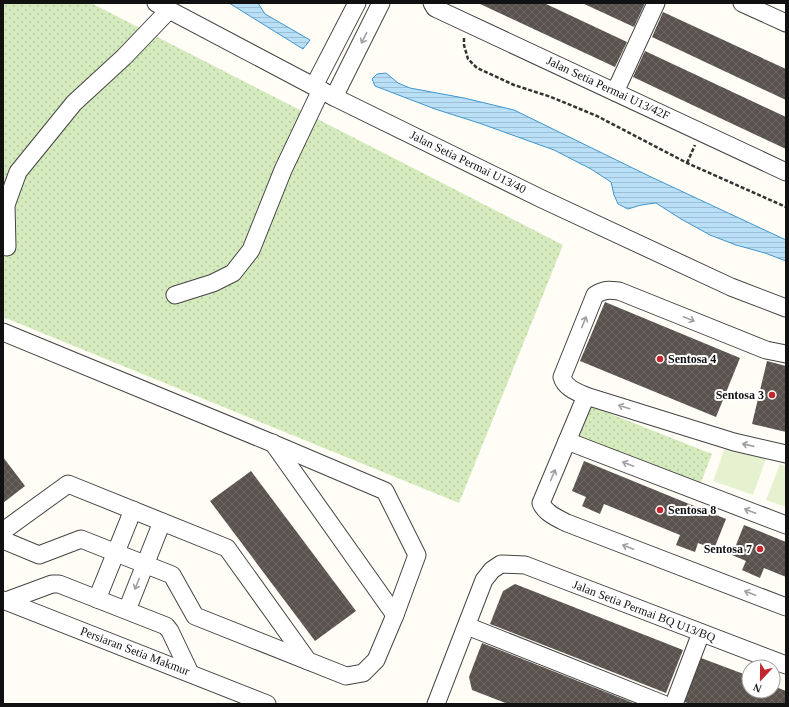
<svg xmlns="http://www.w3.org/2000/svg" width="789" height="707" font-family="Georgia,serif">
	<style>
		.green { fill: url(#green-dots) }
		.pitch { fill: #e6f2cf }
		.water { fill: url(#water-rules); stroke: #3f96cf }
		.building { fill: url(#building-cross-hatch) }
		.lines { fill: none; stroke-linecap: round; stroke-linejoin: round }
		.minor-casing { stroke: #444; stroke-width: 19 }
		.path { stroke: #333; stroke-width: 2.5; stroke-dasharray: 4 2; stroke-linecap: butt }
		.minor { stroke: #fff; stroke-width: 17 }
		.oneway { stroke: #a0a0a0 }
		.poi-dot { fill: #c4262e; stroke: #fff; stroke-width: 1.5 }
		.labels { text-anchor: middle; stroke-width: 4; stroke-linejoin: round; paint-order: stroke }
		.street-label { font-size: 12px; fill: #111; stroke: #fff }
		.poi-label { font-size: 12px; font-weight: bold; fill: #111; stroke: #fff; text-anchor: start }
	</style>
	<defs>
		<pattern id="green-dots" width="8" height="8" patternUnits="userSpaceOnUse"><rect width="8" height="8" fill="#d5ebbd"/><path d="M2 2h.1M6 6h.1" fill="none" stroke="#b6c8a1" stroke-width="1.8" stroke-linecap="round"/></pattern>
		<pattern id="water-rules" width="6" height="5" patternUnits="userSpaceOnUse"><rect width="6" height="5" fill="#b9e0f7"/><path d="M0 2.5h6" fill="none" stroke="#9ebfd3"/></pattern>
		<pattern id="building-cross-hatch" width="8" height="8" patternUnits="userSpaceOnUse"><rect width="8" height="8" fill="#5a524d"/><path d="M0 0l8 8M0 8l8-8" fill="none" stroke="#6d6662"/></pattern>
	</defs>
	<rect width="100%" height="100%" fill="#fffdf5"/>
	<g class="green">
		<path d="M3,3H91L563,245L459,503L3,317Z"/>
		<path d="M588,405L712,454L699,487L575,438Z"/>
	</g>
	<g class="pitch">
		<path d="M726,445L766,459L753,495L713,481Z"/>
		<path d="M780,464L786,467V507L766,500Z"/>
	</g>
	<g class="water">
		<path d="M229,3H258L265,14L310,40L303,49Z"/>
		<path d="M386,73L398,83L410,88L464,98L514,110L649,176L786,240V261L765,253L736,245L710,235L681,219L656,203L641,205L628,209L618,204L614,195L611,182L591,169L554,150L479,123L435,109L375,86L372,79L377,74Z"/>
	</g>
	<g class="building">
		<path d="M478,3H544L627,42L615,67Z"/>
		<path d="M582,3H645L634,27Z"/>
		<path d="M663,12L786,69V100L652,37Z"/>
		<path d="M645,51L786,117V149L633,77Z"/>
		<path d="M605,302L740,358L716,417L580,361Z"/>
		<path d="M767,361L786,366V432L752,424Z"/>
		<path d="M3,457L25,486L3,503Z"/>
		<path d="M584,461L726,519L714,549L698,543L695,552L676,545L680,535L604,504L600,514L582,506L586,497L572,491Z"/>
		<path d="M251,471L356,611L315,641L210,501Z"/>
		<path d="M744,525L786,542V577L764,568L760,578L742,570L746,561L732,555Z"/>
		<path d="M515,584L683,650L666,693L490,624L503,591Z"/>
		<path d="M482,643L631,702L635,704H508L472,690L469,677Z"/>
		<path d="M701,658L749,676V691H773V686L786,691V704H691L684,702Z"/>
	</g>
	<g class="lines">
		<g class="minor-casing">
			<g id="minor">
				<path d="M156,3L334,97L542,199L731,287L786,308"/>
				<path d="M432,3L435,8L437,9L786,172"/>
				<path d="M742,3L786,23"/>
				<path d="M314,86L357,3"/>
				<path d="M615,92L656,3"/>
				<path d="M334,97L381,3"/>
				<path d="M7,247L6,205L18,172L74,103L124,57L169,10"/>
				<path d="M175,295L213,283L233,273L251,250L283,170L321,90"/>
				<path d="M3,332L272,443L385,491L417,555L395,615L376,660L363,673L346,676L195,616L172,575L81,539L39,555L3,540"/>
				<path d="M786,354L766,350L619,291C609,290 605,289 595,295L562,377C565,388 577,392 586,396L734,442L786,454"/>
				<path d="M586,396L541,503C545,513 557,518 567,523L786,607"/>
				<path d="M567,441L786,525"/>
				<path d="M273,443L395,615"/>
				<path d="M3,531L68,484L227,548L308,661"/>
				<path d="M97,599L133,510"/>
				<path d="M3,600L267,704"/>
				<path d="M6,601L52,584H59L166,626L170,631L190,673"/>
				<path d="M127,610L162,522"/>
				<path d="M467,626L663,704"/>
				<path d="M436,704L484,580L492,570L501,564L525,565L786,665"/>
				<path d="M674,704L701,633"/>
			</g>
		</g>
		<g class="path">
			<path d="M464,38V45L468,59L477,68L514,85L551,97L597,116L687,163L786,207"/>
			<path d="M687,163L695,145"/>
		</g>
		<use href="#minor" class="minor"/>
	</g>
	<defs><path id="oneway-shaft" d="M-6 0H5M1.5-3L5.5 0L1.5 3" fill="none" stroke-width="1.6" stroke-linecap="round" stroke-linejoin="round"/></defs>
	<g class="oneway">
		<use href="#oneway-shaft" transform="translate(364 38) rotate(117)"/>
		<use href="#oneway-shaft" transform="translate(689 319) rotate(22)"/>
		<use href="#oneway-shaft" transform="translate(584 322) rotate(-68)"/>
		<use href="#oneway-shaft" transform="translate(624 407) rotate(-162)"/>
		<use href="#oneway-shaft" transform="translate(748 445) rotate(-167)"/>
		<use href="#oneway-shaft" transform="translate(628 464) rotate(-159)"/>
		<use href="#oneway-shaft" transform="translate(553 475) rotate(-67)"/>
		<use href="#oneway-shaft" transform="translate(750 511) rotate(-159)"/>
		<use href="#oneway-shaft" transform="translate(628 547) rotate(-159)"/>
		<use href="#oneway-shaft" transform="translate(137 584) rotate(112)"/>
		<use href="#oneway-shaft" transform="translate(750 593) rotate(-159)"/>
	</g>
	<g class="poi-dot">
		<circle cx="660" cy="359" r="4"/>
		<circle cx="772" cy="395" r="4"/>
		<circle cx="660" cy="510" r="4"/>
		<circle cx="760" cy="549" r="4"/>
	</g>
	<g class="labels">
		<g class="street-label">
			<text transform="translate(608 88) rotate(25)" y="4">Jalan Setia Permai U13/42F</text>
			<text transform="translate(468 162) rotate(26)" y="4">Jalan Setia Permai U13/40</text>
			<text transform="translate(644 611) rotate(21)" y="4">Jalan Setia Permai BQ U13/BQ</text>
			<text transform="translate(135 651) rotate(21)" y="4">Persiaran Setia Makmur</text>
		</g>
		<g class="poi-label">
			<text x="668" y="363">Sentosa 4</text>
			<text x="764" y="399" text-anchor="end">Sentosa 3</text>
			<text x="668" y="514">Sentosa 8</text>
			<text x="752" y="553" text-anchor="end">Sentosa 7</text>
		</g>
	</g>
	<rect width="789" height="707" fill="none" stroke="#111111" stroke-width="8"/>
	<g transform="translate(761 679) rotate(202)"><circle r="19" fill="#ffffff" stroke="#a0a0a0"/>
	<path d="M0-3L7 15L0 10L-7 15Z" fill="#c4262e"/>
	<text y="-6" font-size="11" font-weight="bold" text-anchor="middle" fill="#111111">N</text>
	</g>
</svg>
